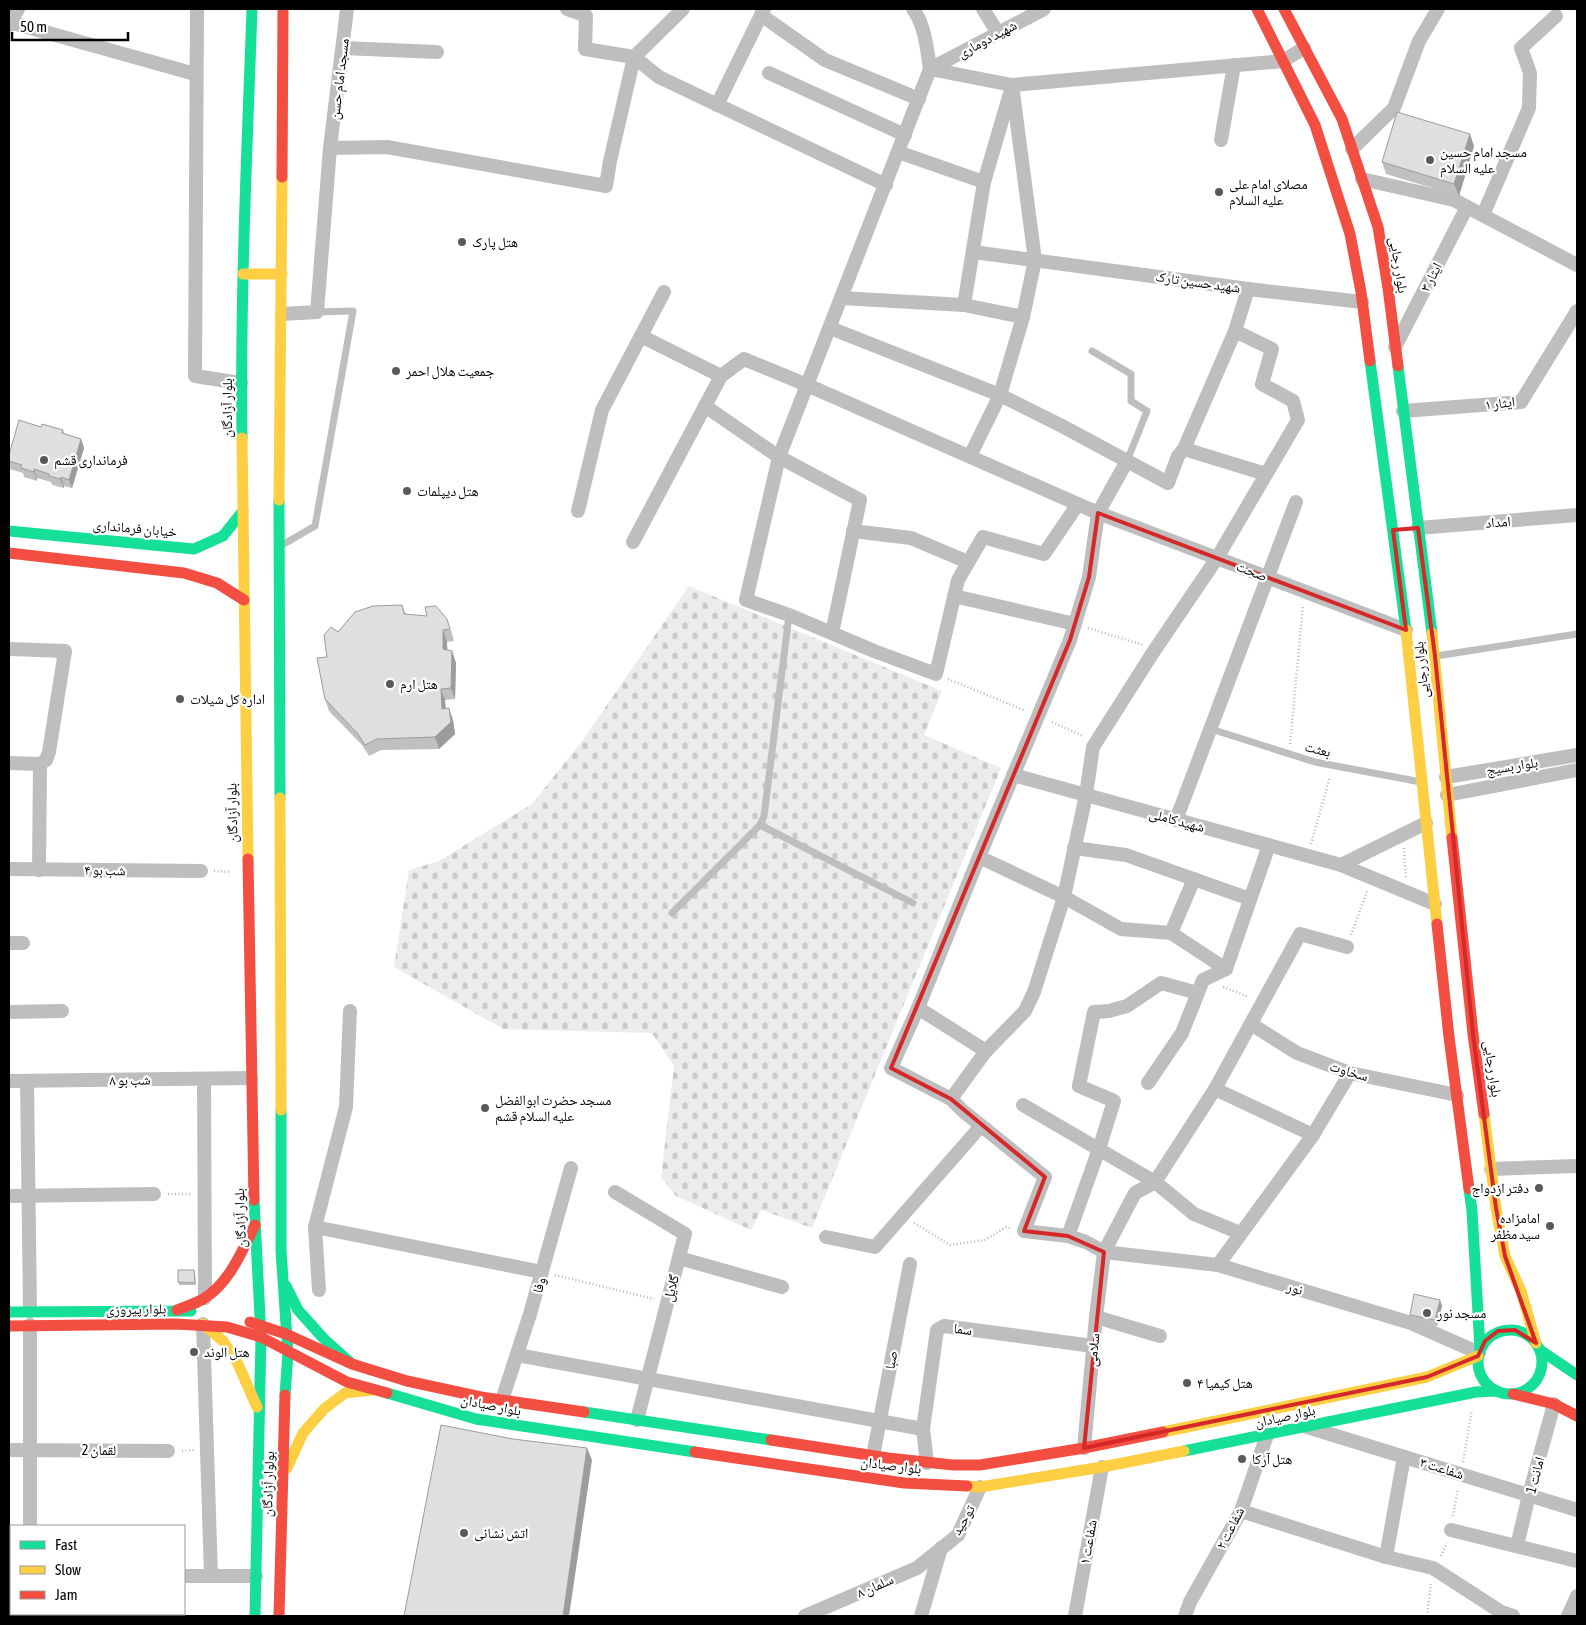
<svg xmlns="http://www.w3.org/2000/svg" width="1586" height="1625" font-family="'Asap Condensed','Noto Naskh Arabic',sans-serif">
  <style>
    .cemetery { fill: url(#cemetery-stones) }
    .lines { fill: none; stroke-linecap: round; stroke-linejoin: round }
    .path { stroke: #b9b9b9; stroke-width: 2.5; stroke-dasharray: 1 2.5; stroke-linecap: butt }
    .lane { stroke: #bebebe; stroke-width: 7 }
    .street { stroke: #bebebe; stroke-width: 14 }
    .fast { stroke: #16e098; stroke-width: 11 }
    .slow { stroke: #ffcf43; stroke-width: 11 }
    .jam { stroke: #f24e42; stroke-width: 11 }
    .wall { fill: #c0c0c0 }
    .shaded-wall { fill: #9c9c9c }
    .building { fill: #dfdfdf; stroke: #9c9c9c }
    .marked { fill: none; stroke: #d62828; stroke-width: 4; stroke-linejoin: round }
    .poi-dot { fill: #595959; stroke: #fff; stroke-width: 2 }
    .labels { text-anchor: middle; dominant-baseline: central; stroke-width: 4.5; stroke-linejoin: round; paint-order: stroke }
    .street-label { font-size: 14px; fill: #000; stroke: #fff }
    .poi-label { font-size: 14px; fill: #000; stroke: #fff; text-anchor: start }
  </style>
  <defs>
    <pattern id="cemetery-stones" width="16" height="16" patternUnits="userSpaceOnUse" patternTransform="scale(1.25)"><rect width="16" height="16" fill="#ececec"/><path d="M2 7V4a2 2 0 0 1 4 0v3zM10 15v-3a2 2 0 0 1 4 0v3z" fill="#c9c9c9"/></pattern>
  </defs>
  <rect width="100%" height="100%" fill="#fff"/>
  <polygon class="cemetery" points="689,586 942,691 924,735 1001,768 812,1228 761,1210 751,1230 676,1196 661,1177 674,1066 652,1033 503,1029 394,967 409,870 439,861 532,804 582,741"/>
  <g class="lines">
    <g class="path">
      <polyline points="1088,628 1143,645"/>
      <polyline points="948,679 1026,711"/>
      <polyline points="1052,722 1083,736"/>
      <polyline points="1290,744 1303,605"/>
      <polyline points="1311,844 1330,777"/>
      <polyline points="1404,848 1406,878"/>
      <polyline points="214,871 231,872"/>
      <polyline points="1351,935 1367,891"/>
      <polyline points="1223,987 1249,997"/>
      <polyline points="168,1194 190,1194"/>
      <polyline points="914,1223 950,1245 985,1240 1006,1227 1011,1228"/>
      <polyline points="555,1275 654,1299"/>
      <polyline points="182,1451 194,1450"/>
      <polyline points="1463,1462 1472,1410"/>
      <polyline points="1453,1516 1458,1489"/>
      <polyline points="1441,1556 1447,1543"/>
      <polyline points="1427,1616 1431,1584"/>
    </g>
    <g class="lane">
      <polyline points="1092,351 1131,374 1131,401 1147,411 1127,461"/>
      <polyline points="282,545 315,526 353,311 317,312"/>
      <polyline points="1436,656 1577,634"/>
      <polyline points="1211,729 1315,762 1421,782"/>
      <polyline points="760,825 913,903"/>
      <polyline points="672,913 760,825 764,816 789,615"/>
    </g>
    <g class="street">
      <polyline points="197,9 195,376 241,383"/>
      <polyline points="567,9 586,16 585,49 634,57 659,77 886,185"/>
      <path d="M913 9C925 25 927 49 930 69L779 457 746 600 789 615 874 651 936 674 958 580 983 537 1044 554 1078 504"/>
      <polyline points="983,9 998,33"/>
      <polyline points="761,15 825,60 919,99"/>
      <polyline points="9,22 195,74"/>
      <polyline points="9,25 18,9"/>
      <polyline points="343,48 437,52"/>
      <polyline points="930,69 1012,85 1283,61 1304,48"/>
      <polyline points="930,69 1044,9"/>
      <polyline points="769,73 905,135"/>
      <polyline points="717,105 764,9"/>
      <polyline points="1221,140 1234,65"/>
      <polyline points="330,148 347,9"/>
      <polyline points="1352,149 1394,108 1419,41 1438,9"/>
      <polyline points="1362,179 1454,200 1577,265"/>
      <polyline points="984,182 1011,90"/>
      <polyline points="1483,215 1529,108 1530,73 1521,48 1556,16"/>
      <polyline points="973,252 1248,289 1362,302"/>
      <polyline points="841,298 964,305 984,182 898,152"/>
      <polyline points="964,305 1023,317"/>
      <polyline points="282,314 317,312 330,148 387,147 606,186 610,161 634,57 683,9"/>
      <polyline points="830,328 1000,395 1062,426 1168,483 1178,456 1184,449 1235,331 1248,289"/>
      <polyline points="641,336 721,376 744,359 807,385 1098,513 1089,577 1070,640 979,857 918,1008 891,1068 951,1099 963,1111 1045,1177 1024,1231 1068,1236 1086,1242 1104,1252 1218,1265 1411,1323 1479,1353"/>
      <polyline points="1395,347 1467,207"/>
      <polyline points="705,406 779,457 860,500 832,633"/>
      <polyline points="1403,411 1521,402 1577,311"/>
      <polyline points="1184,449 1266,474"/>
      <polyline points="970,456 1000,395 1023,317 1035,260 1012,85"/>
      <polyline points="1127,461 1098,513 1406,630"/>
      <polyline points="578,511 602,410 664,292"/>
      <polyline points="1418,528 1577,515"/>
      <polyline points="853,531 911,538 968,562"/>
      <polyline points="633,542 721,376"/>
      <polyline points="954,596 1075,624"/>
      <polyline points="9,649 65,651 49,752 46,760 40,764 9,763"/>
      <polyline points="1013,775 1341,865 1435,904"/>
      <polyline points="1446,777 1577,755"/>
      <polyline points="1447,795 1577,770"/>
      <polyline points="1176,820 1296,502"/>
      <polyline points="1074,848 1126,855 1250,899"/>
      <polyline points="979,857 1064,897 1121,929 1171,933 1226,969"/>
      <polyline points="1341,865 1426,823"/>
      <polyline points="9,869 201,871"/>
      <polyline points="39,870 40,764"/>
      <polyline points="1171,933 1194,879"/>
      <polyline points="9,943 23,943"/>
      <polyline points="918,1008 986,1051"/>
      <polyline points="9,1012 62,1011"/>
      <polyline points="1251,1024 1297,1053 1350,1073 1457,1095"/>
      <polyline points="204,1079 205,1298"/>
      <polyline points="9,1081 251,1078"/>
      <polyline points="27,1081 30,1311"/>
      <polyline points="1148,1083 1182,1033 1203,980 1226,969 1269,845"/>
      <polyline points="1215,1089 1313,1135"/>
      <polyline points="951,1099 986,1051 1025,1011 1034,992 1064,897 1086,795 1093,747 1152,654 1217,558 1298,420 1293,401 1262,384 1272,349 1235,331"/>
      <polyline points="1023,1105 1155,1182 1194,1214 1240,1233"/>
      <polyline points="1491,1169 1577,1166"/>
      <polyline points="615,1192 685,1234 637,1420"/>
      <polyline points="9,1196 154,1194"/>
      <polyline points="315,1227 542,1272"/>
      <polyline points="1068,1236 1099,1149 1114,1101 1079,1086 1094,1012 1109,1011 1127,1006 1161,983 1198,993"/>
      <polyline points="826,1237 875,1247 981,1126"/>
      <polyline points="679,1258 782,1287"/>
      <polyline points="1218,1265 1313,1135 1350,1073"/>
      <polyline points="319,1290 315,1227 346,1107 350,1011"/>
      <polyline points="1096,1317 1160,1336"/>
      <polyline points="203,1324 211,1576"/>
      <polyline points="517,1355 923,1429"/>
      <polyline points="502,1400 530,1314 571,1168"/>
      <polyline points="1307,1427 1577,1510"/>
      <polyline points="1084,1448 1096,1317 1104,1252 1135,1193 1155,1182 1215,1089 1300,934 1347,947"/>
      <polyline points="9,1450 168,1451"/>
      <polyline points="873,1456 910,1264"/>
      <polyline points="927,1463 923,1429 937,1330 944,1326 1093,1346"/>
      <polyline points="1241,1511 1386,1557 1433,1568 1501,1612 1513,1616"/>
      <polyline points="30,1526 30,1325"/>
      <polyline points="1451,1530 1577,1561"/>
      <polyline points="1517,1546 1529,1495 1554,1404"/>
      <polyline points="1386,1557 1404,1457"/>
      <polyline points="9,1574 11,1574"/>
      <polyline points="184,1576 256,1576"/>
      <polyline points="29,1616 29,1614"/>
      <polyline points="805,1616 917,1568 958,1535 980,1487"/>
      <polyline points="921,1616 941,1548"/>
      <polyline points="1075,1616 1102,1467"/>
      <polyline points="1185,1616 1190,1602 1241,1511 1267,1435"/>
      <polyline points="1568,1616 1577,1596"/>
    </g>
    <g class="fast">
      <polyline points="1370,361 1406,630"/>
      <polyline points="1398,366 1432,633"/>
      <path d="M242 438C240 295 247 152 252 9"/>
      <polyline points="279,500 280,798"/>
      <polyline points="9,531 194,549 223,536 243,511"/>
      <polyline points="281,1110 281,1251 288,1353 285,1395"/>
      <polyline points="1469,1189 1472,1211 1480,1348"/>
      <polyline points="254,1200 261,1337 255,1616"/>
      <polyline points="286,1286 298,1310 324,1339 352,1364"/>
      <polyline points="9,1312 191,1311"/>
      <circle cx="1510" cy="1362" r="32"/>
      <polyline points="1540,1350 1577,1375"/>
      <polyline points="387,1393 476,1419 695,1452"/>
      <polyline points="584,1412 771,1440"/>
      <polyline points="1184,1451 1476,1392 1497,1391"/>
    </g>
    <g class="slow">
      <polyline points="243,274 282,274"/>
      <polyline points="242,438 248,859"/>
      <polyline points="279,500 282,177"/>
      <polyline points="1406,630 1437,924"/>
      <polyline points="1432,633 1452,838"/>
      <polyline points="280,798 281,1110"/>
      <polyline points="1484,1114 1496,1208 1505,1256 1521,1291 1536,1343"/>
      <polyline points="203,1324 223,1341 237,1362 257,1407"/>
      <polyline points="1163,1432 1427,1377 1478,1356"/>
      <polyline points="287,1468 303,1433 324,1409 345,1393 372,1390"/>
      <polyline points="967,1486 980,1487 1102,1467 1184,1451"/>
    </g>
    <g class="jam">
      <polyline points="1257,9 1315,125 1350,234 1361,292 1370,361"/>
      <polyline points="1284,9 1342,119 1378,227 1388,288 1398,366"/>
      <polyline points="282,177 283,9"/>
      <polyline points="9,553 184,573 217,583 244,600"/>
      <polyline points="1452,838 1473,1034 1484,1114"/>
      <polyline points="248,859 254,1200"/>
      <polyline points="1437,924 1449,1037 1469,1189"/>
      <path d="M177 1310C186 1306 195 1304 203 1299 229 1284 242 1251 255 1225"/>
      <polyline points="250,1322 286,1334 352,1364 407,1381 481,1397 584,1412"/>
      <polyline points="9,1326 176,1324 227,1327 261,1337 347,1382 387,1393"/>
      <polyline points="1513,1394 1554,1404 1577,1416"/>
      <polyline points="771,1440 888,1458 953,1465 980,1465 1084,1448 1163,1432"/>
      <polyline points="695,1452 904,1483 967,1486"/>
      <polyline points="279,1616 285,1395"/>
    </g>
  </g>
  <g class="wall">
    <polygon points="1474,146 1459,196 1386,174 1382,162"/>
    <polygon points="41,427 63,430 64,433 81,439 84,448 72,488 64,486 64,488 52,485 51,482 37,478 37,481 24,477 23,473 10,469 9,466 9,455"/>
    <polygon points="402,605 406,614 451,630 454,641 447,642 447,650 452,651 456,663 455,699 445,700 446,709 453,720 455,734 439,749 381,750 369,756 362,745 329,711 325,699 327,657 338,632"/>
    <polygon points="194,1270 195,1273 196,1285 179,1285 178,1282"/>
    <polygon points="1440,1300 1442,1306 1437,1326 1412,1320 1410,1315"/>
  </g>
  <g class="shaded-wall">
    <polygon points="1470,134 1474,146 1459,196 1454,184"/>
    <polygon points="81,439 84,448 72,488 69,480"/>
    <polygon points="34,469 37,478 37,481 34,472"/>
    <polygon points="61,477 64,486 64,488 60,479"/>
    <polygon points="443,630 447,642 448,660 443,649"/>
    <polygon points="452,651 456,663 455,699 451,688"/>
    <polygon points="441,689 445,700 446,721 442,709"/>
    <polygon points="449,708 453,720 455,734 439,749 435,737"/>
    <polygon points="1440,1300 1442,1306 1437,1326 1435,1320"/>
    <polygon points="587,1448 592,1460 569,1616 563,1616"/>
  </g>
  <g class="building">
    <polygon points="1397,112 1470,134 1454,184 1382,162"/>
    <polygon points="19,420 41,427 42,424 63,430 62,433 81,439 69,480 61,477 60,479 49,476 49,474 34,469 34,472 21,468 22,465 9,461 9,455"/>
    <polygon points="402,605 404,614 427,616 425,607 436,606 447,619 450,629 443,630 443,649 452,651 451,688 441,689 442,709 449,708 451,722 435,737 377,739 365,745 358,734 325,699 317,658 327,657 324,635 331,627 338,632 355,612 373,606"/>
    <polygon points="178,1270 194,1270 195,1283 178,1282"/>
    <polygon points="1414,1294 1440,1300 1435,1320 1410,1315"/>
    <polygon points="441,1425 513,1439 587,1448 563,1616 404,1616"/>
  </g>
  <path class="marked" d="M1098 513 1406 630 1393 530 1418 528 1435 656 1473 1034 1496 1208 1505 1256 1536 1343 1515 1330 1498 1331 1485 1341 1478 1356 1427 1377 1084 1448 1104 1252 1068 1236 1024 1231 1045 1177 951 1099 891 1068 1070 640 1089 577Z"/>
  <g class="poi-dot">
    <circle cx="1430" cy="160" r="5"/>
    <circle cx="1219" cy="192" r="5"/>
    <circle cx="462" cy="242" r="5"/>
    <circle cx="396" cy="371" r="5"/>
    <circle cx="44" cy="460" r="5"/>
    <circle cx="407" cy="491" r="5"/>
    <circle cx="390" cy="684" r="5"/>
    <circle cx="180" cy="699" r="5"/>
    <circle cx="485" cy="1108" r="5"/>
    <circle cx="1539" cy="1188" r="5"/>
    <circle cx="1550" cy="1226" r="5"/>
    <circle cx="1427" cy="1313" r="5"/>
    <circle cx="194" cy="1352" r="5"/>
    <circle cx="1187" cy="1383" r="5"/>
    <circle cx="1242" cy="1459" r="5"/>
    <circle cx="464" cy="1533" r="5"/>
  </g>
  <g class="labels">
    <g class="street-label">
      <text transform="translate(987 39) rotate(-28)">شهید دوماری</text>
      <text transform="translate(339 79) rotate(-83)">مسجد امام حسن</text>
      <text transform="translate(1399 265) rotate(81)">بلوار رجایی</text>
      <text transform="translate(1431 277) rotate(-63)">ایثار ۳</text>
      <text transform="translate(1198 282) rotate(8)">شهید حسین تارک</text>
      <text transform="translate(1500 403) rotate(-7)">ایثار ۱</text>
      <text transform="translate(227 408) rotate(-90)">بلوار آزادگان</text>
      <text transform="translate(1498 522) rotate(-5)">امداد</text>
      <text transform="translate(135 528) rotate(5)">خیابان فرمانداری</text>
      <text transform="translate(1252 571) rotate(21)">صحت</text>
      <text transform="translate(1421 670) rotate(-96)">بلوار رجایی</text>
      <text transform="translate(1318 749) rotate(14)">بعثت</text>
      <text transform="translate(1512 766) rotate(-9)">بلوار بسیج</text>
      <text transform="translate(232 813) rotate(-91)">بلوار آزادگان</text>
      <text transform="translate(1177 820) rotate(15)">شهید کاملی</text>
      <text transform="translate(105 870) rotate(1)">شب بو ۴</text>
      <text transform="translate(1493 1069) rotate(82)">بلوار رجایی</text>
      <text transform="translate(1349 1071) rotate(16)">سخاوت</text>
      <text transform="translate(130 1080) rotate(-1)">شب بو ۸</text>
      <text transform="translate(240 1218) rotate(-92)">بلوار آزادگان</text>
      <text transform="translate(539 1285) rotate(-74)">وفا</text>
      <text transform="translate(671 1288) rotate(-75)">گلایل</text>
      <text transform="translate(1295 1288) rotate(17)">نور</text>
      <text transform="translate(136 1309) rotate(-1)">بلوار پیروزی</text>
      <text transform="translate(963 1329) rotate(7)">سما</text>
      <text transform="translate(1093 1350) rotate(-85)">سلامی</text>
      <text transform="translate(891 1360) rotate(-79)">صبا</text>
      <text transform="translate(491 1405) rotate(11)">بلوار صیادان</text>
      <text transform="translate(1285 1416) rotate(-12)">بلوار صیادان</text>
      <text x="99" y="1450">لقمان 2</text>
      <text transform="translate(891 1465) rotate(7)">بلوار صیادان</text>
      <text transform="translate(1442 1468) rotate(17)">شفاعت ۳</text>
      <text transform="translate(1535 1475) rotate(-75)">امانت 1</text>
      <text transform="translate(268 1484) rotate(-88)">بولوار آزادگان</text>
      <text transform="translate(963 1520) rotate(-60)">توحید</text>
      <text transform="translate(1230 1528) rotate(-63)">شفاعت ۲</text>
      <text transform="translate(1088 1542) rotate(-80)">شفاعت ۱</text>
      <text transform="translate(875 1586) rotate(-24)">سلمان ۸</text>
    </g>
    <g class="poi-label">
      <text x="1440" y="152">مسجد امام حسین<tspan x="1440" dy="16">علیه السلام</tspan></text>
      <text x="1229" y="184">مصلای امام علی<tspan x="1229" dy="16">علیه السلام</tspan></text>
      <text x="472" y="242">هتل پارک</text>
      <text x="406" y="371">جمعیت هلال احمر</text>
      <text x="54" y="460">فرمانداری قشم</text>
      <text x="417" y="491">هتل دیپلمات</text>
      <text x="400" y="684">هتل ارم</text>
      <text x="190" y="699">اداره کل شیلات</text>
      <text x="495" y="1100">مسجد حضرت ابوالفضل<tspan x="495" dy="16">علیه السلام قشم</tspan></text>
      <text x="1529" y="1188" text-anchor="end">دفتر ازدواج</text>
      <text x="1540" y="1218" text-anchor="end">امامزاده<tspan x="1540" dy="16">سید مظفر</tspan></text>
      <text x="1437" y="1313">مسجد نور</text>
      <text x="204" y="1352">هتل الوند</text>
      <text x="1197" y="1383">هتل کیمیا ۴</text>
      <text x="1252" y="1459">هتل آرکا</text>
      <text x="474" y="1533">اتش نشانى</text>
    </g>
  </g>
  <rect width="1586" height="1625" fill="none" stroke="#000000" stroke-width="20"/>
  <rect x="10" y="1525" width="175" height="90" fill="#ffffff" stroke="#999999"/>
  <rect x="20" y="1541" width="25" height="8" fill="#16e098" stroke="#999999"/>
  <text x="55" y="1550" font-size="15" fill="#000000">Fast</text>
  <rect x="20" y="1566" width="25" height="8" fill="#ffcf43" stroke="#999999"/>
  <text x="55" y="1575" font-size="15" fill="#000000">Slow</text>
  <rect x="20" y="1591" width="25" height="8" fill="#f24e42" stroke="#999999"/>
  <text x="55" y="1600" font-size="15" fill="#000000">Jam</text>
  <path d="M12 32v8h116v-8" fill="none" stroke="#000000" stroke-width="2.5"/>
  <text x="20" y="32" font-size="15" fill="#000000" stroke="#ffffff" stroke-width="4" paint-order="stroke">50 m</text>
</svg>
